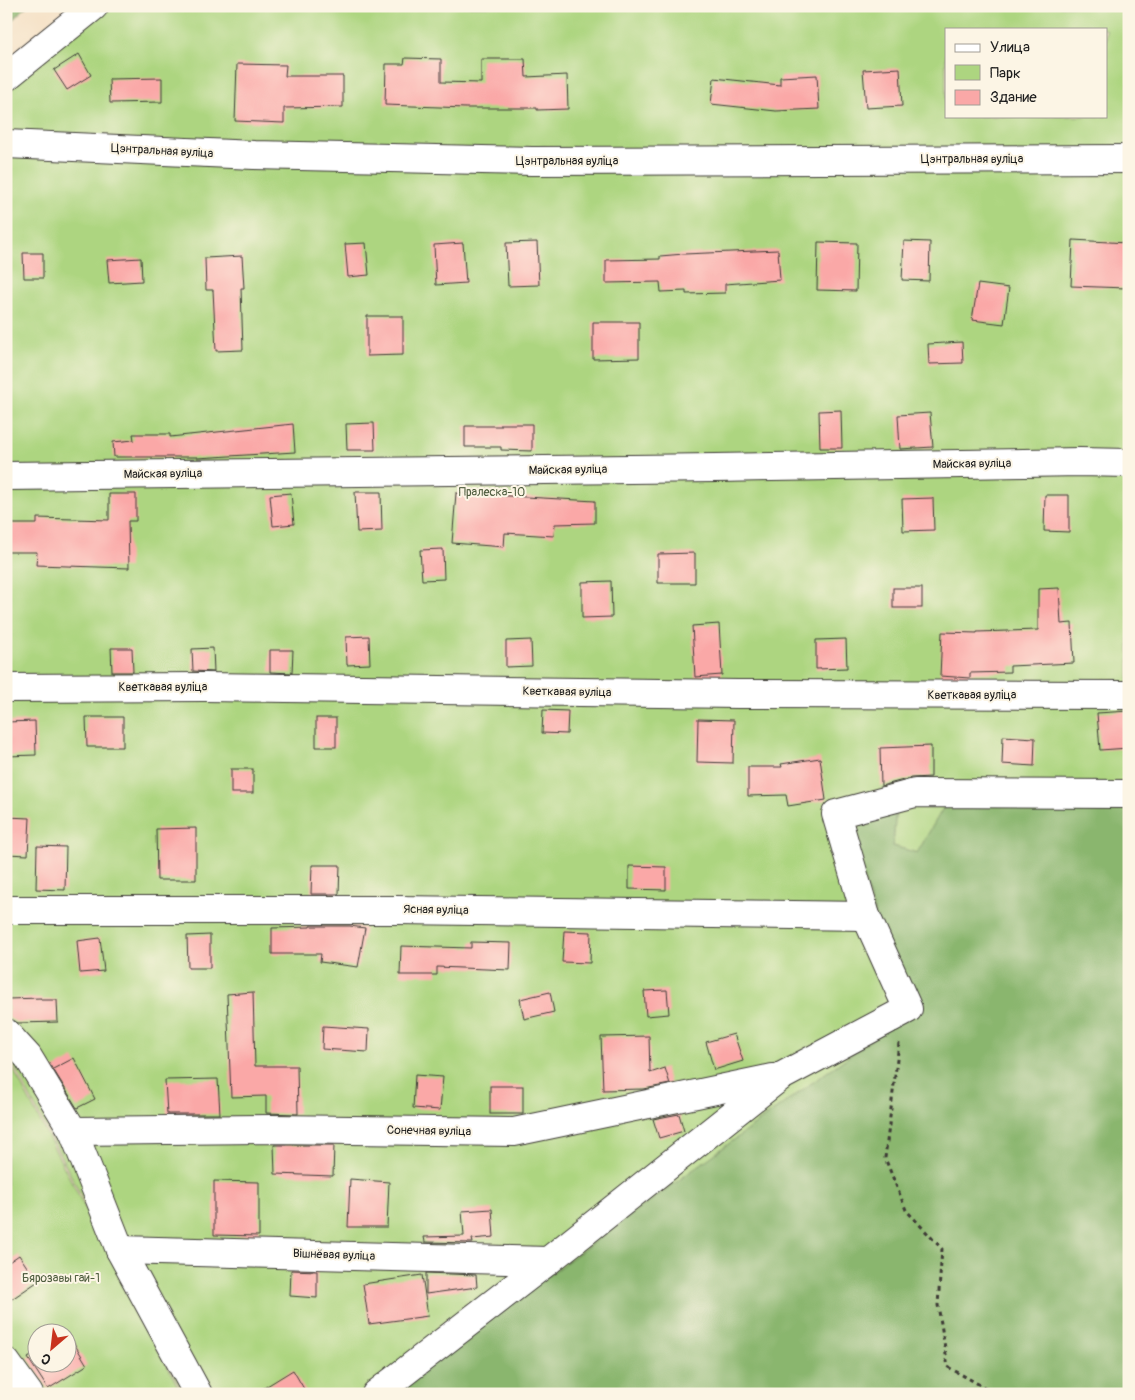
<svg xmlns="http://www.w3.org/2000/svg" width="1135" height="1400" font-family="Pangolin,sans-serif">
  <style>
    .green { fill: #add580; stroke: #64784e; fill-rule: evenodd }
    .forest { fill: #8ab66e; stroke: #536945 }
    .building { fill: #faa8a7 }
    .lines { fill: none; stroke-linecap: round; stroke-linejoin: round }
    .minor-casing { stroke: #3d3a36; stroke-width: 30 }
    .path { stroke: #3d3a36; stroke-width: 3; stroke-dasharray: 4 4; stroke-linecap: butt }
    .minor { stroke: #fff; stroke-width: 28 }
    .labels { text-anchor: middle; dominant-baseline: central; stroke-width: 4; stroke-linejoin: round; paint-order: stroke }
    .street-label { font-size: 12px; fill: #1c1c1c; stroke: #fcf5e5 }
    .park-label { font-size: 12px; fill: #4f5d3f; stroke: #fcf5e5 }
  </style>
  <rect width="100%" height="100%" fill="#fcf5e5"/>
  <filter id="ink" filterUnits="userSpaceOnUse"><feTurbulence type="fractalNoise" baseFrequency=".02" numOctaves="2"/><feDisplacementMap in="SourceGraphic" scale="10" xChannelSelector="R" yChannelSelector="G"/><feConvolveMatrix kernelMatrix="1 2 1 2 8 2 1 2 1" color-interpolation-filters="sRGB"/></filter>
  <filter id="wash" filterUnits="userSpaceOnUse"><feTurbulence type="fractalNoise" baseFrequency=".0096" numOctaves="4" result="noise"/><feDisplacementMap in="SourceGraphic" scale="20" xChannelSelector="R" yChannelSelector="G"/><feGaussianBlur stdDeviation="1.12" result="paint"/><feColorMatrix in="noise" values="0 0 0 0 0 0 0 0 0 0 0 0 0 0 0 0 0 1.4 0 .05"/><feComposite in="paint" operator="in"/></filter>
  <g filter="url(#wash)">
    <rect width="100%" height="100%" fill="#f5e1c6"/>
    <g class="green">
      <path d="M81 6H1129V785L917 853 893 846 896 807 846 826 908 1013 386 1394H184L14 1066 6 1058V68ZM946 29H1106V116H946Z"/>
      <path d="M6 1060 12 1067 182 1394H6ZM38 1332H68V1362H38Z"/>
    </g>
    <g class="forest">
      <polygon points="6,6 27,6 6,26"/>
      <polygon points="1129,785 1129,1394 392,1394 520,1296 908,1013 846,826 896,806 893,846 917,853 946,803"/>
    </g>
    <g id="blocks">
      <g class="building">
        <polygon points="79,54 91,75 67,90 54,70"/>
        <polygon points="405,58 441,59 441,82 481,83 481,59 525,59 526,77 567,75 568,109 537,110 537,108 466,108 385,105 386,64 404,64"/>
        <polygon points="237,64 286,65 285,76 343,76 343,107 284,108 284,123 235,121"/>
        <polygon points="900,68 902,106 866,108 863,70"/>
        <polygon points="817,75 819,109 776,111 711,104 714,78 780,85 780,77"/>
        <polygon points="162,78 162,102 110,103 109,79"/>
        <polygon points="1073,240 1127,243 1126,288 1071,286"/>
        <polygon points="904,241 930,242 929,281 902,280"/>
        <polygon points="537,242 539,285 508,286 506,243"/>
        <polygon points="818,242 857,243 856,291 817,290"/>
        <polygon points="366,243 369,275 348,277 345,244"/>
        <polygon points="463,243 466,283 436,285 434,245"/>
        <polygon points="778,250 780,280 725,284 725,293 686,294 686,291 661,292 660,282 606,283 606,260 660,259 660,256 684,254"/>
        <polygon points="23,253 43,253 43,278 24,278"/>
        <polygon points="242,256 244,288 241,288 243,350 216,351 213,290 206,290 205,258"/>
        <polygon points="141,258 142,281 109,283 107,260"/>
        <polygon points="978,284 1009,288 1004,324 972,320"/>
        <polygon points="367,316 403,316 403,355 367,356"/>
        <polygon points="593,322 639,322 639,358 593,359"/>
        <polygon points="962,342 963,363 929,364 928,344"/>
        <polygon points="841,410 842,448 820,448 819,411"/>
        <polygon points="930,413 933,447 900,449 898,415"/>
        <polygon points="374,423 375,450 347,450 346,424"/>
        <polygon points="293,424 295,452 197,458 197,457 114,457 113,442 134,440 133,434 170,434 170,437"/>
        <polygon points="501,424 532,424 532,451 501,450 501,447 465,447 465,426 501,426"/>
        <polygon points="355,492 381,492 382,531 357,532"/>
        <polygon points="291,493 294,524 273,526 270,495"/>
        <polygon points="456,493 595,501 595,523 555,524 554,536 505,533 504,547 452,543"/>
        <polygon points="109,494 136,494 136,521 128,521 129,568 36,565 37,552 6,552 6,524 37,524 37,518 109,520"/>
        <polygon points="1045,495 1069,495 1069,532 1044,531"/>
        <polygon points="933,498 934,530 903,531 902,499"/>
        <polygon points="443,549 444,579 422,580 420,550"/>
        <polygon points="695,553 695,583 658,583 658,554"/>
        <polygon points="611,581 612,617 582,618 582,582"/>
        <rect x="893" y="588" width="29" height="20"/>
        <polygon points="1059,588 1061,624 1072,623 1074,663 1010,666 1010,672 970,673 970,678 940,676 942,632 977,633 977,632 1038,630 1038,589"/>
        <polygon points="719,624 722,675 695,677 692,626"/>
        <polygon points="369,636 370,664 347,665 346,637"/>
        <polygon points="846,639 847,668 816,669 816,640"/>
        <polygon points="531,640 532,666 506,667 506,641"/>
        <polygon points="111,648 132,648 133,672 112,672"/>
        <polygon points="213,648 214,672 193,671 192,649"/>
        <polygon points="270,650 293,650 292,673 270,672"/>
        <polygon points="543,710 568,711 567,734 542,733"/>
        <polygon points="1129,711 1129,748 1100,750 1097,713"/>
        <polygon points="86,717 123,717 123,747 87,747"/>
        <rect x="316" y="718" width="20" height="29"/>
        <polygon points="698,719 734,720 733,763 697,762"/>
        <polygon points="35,721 36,755 7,756 6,722"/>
        <polygon points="1003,736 1035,738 1034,766 1002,764"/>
        <polygon points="931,746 931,777 911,778 881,786 880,748"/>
        <polygon points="820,758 826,800 788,806 786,795 748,796 748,767 782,767 781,764"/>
        <rect x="231" y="769" width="22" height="24"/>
        <polygon points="6,817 30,818 28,855 6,854"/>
        <polygon points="196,828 196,880 157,880 156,829"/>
        <polygon points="37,846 66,847 65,890 36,889"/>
        <polygon points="312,865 340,865 339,894 311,894"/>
        <polygon points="629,866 666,867 666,890 629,889"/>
        <polygon points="310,926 350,926 365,928 358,967 320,962 321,954 272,954 272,928 310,927"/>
        <polygon points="564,931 591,932 590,963 562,962"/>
        <polygon points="210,935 210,968 188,968 187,936"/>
        <polygon points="100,938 104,971 80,973 77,941"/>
        <polygon points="471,942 511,943 510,970 437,967 437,975 400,975 401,946 471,948"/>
        <polygon points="667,990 669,1014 646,1016 644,991"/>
        <polygon points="253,992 255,1066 297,1066 298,1114 266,1113 266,1096 231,1097 227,994"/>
        <polygon points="550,992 554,1012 524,1019 520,999"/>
        <polygon points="41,998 41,1000 57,1000 58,1022 18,1023 9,1018 8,999"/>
        <polygon points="323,1026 369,1029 368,1052 322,1049"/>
        <polygon points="734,1034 743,1061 714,1070 706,1042"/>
        <polygon points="649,1036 650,1073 665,1068 670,1084 644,1089 603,1090 601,1037"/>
        <polygon points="74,1058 95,1099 77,1108 53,1069"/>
        <polygon points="415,1075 443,1077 440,1110 413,1108"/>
        <polygon points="218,1079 220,1114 167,1114 165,1080"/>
        <rect x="490" y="1086" width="33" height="28"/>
        <polygon points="679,1114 684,1131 659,1138 653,1119"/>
        <polygon points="274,1145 334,1145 333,1176 275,1174"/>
        <polygon points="350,1179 389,1182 387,1227 348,1227"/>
        <polygon points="214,1181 259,1182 259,1236 214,1235"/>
        <polygon points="492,1209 494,1237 472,1239 473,1243 425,1242 424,1237 464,1236 462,1211"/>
        <polygon points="19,1255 37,1282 6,1303 6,1264"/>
        <polygon points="291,1270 317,1271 317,1298 290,1296"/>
        <polygon points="426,1273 476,1275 477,1287 426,1294"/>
        <polygon points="422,1275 428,1316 369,1324 363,1284"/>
        <polygon points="68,1333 87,1365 48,1389 28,1358 38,1352 38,1362 68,1362"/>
        <polygon points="293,1370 307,1394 254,1394"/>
      </g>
    </g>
  </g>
  <g filter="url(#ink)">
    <use href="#blocks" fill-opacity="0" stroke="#3d3a36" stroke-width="1"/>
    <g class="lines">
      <defs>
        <g id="minor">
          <polyline points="6,77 94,6"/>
          <polyline points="6,144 254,155 532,161 1129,159"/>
          <polyline points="6,476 716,468 1080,462 1129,463"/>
          <polyline points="6,688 204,687 738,694 1129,695"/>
          <polyline points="6,910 397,910 866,916"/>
          <polyline points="6,1033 28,1057 73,1131 120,1250 198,1394"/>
          <polyline points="73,1131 271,1129 514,1132 773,1078"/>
          <polyline points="120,1250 548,1261"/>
          <polyline points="6,1362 29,1394"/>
          <polyline points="376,1394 548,1261 780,1077 908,1009 866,916 836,814 915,793 1129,794"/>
        </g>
      </defs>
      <use href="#minor" class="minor-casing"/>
      <polyline class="path" points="899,1043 885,1158 906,1210 942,1249 938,1305 948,1367 996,1394"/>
      <use href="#minor" class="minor"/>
    </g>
  </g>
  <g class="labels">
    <g class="street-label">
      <text transform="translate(162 151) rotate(3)">Цэнтральная вуліца</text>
      <text x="972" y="159">Цэнтральная вуліца</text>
      <text x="567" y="161">Цэнтральная вуліца</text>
      <text transform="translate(972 464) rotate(-1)">Майская вуліца</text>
      <text transform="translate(568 470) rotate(-1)">Майская вуліца</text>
      <text transform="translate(163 474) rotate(-1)">Майская вуліца</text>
      <text x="163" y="687">Кветкавая вуліца</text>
      <text transform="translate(567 692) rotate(1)">Кветкавая вуліца</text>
      <text x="972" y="695">Кветкавая вуліца</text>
      <text transform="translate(436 910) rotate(1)">Ясная вуліца</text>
      <text transform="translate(429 1131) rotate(1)">Сонечная вуліца</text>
      <text transform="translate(334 1255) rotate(2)">Вішнёвая вуліца</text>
    </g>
    <g class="park-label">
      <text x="492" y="492">Пралеска-10</text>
      <text x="61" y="1278">Бярозавы гай-1</text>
    </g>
  </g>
  <rect width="1135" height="1400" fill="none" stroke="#fcf5e5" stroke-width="25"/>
  <rect x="945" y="28" width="162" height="90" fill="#fcf5e5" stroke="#a29e95"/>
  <rect x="955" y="44" width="25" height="8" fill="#ffffff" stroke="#a29e95"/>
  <text x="990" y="52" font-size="15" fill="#1c1c1c">Улица</text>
  <rect x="955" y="65" width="25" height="15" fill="#add580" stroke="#a29e95"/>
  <text x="990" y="78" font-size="15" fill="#1c1c1c">Парк</text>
  <rect x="955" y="90" width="25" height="15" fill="#faa8a7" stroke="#a29e95"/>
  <text x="990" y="102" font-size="15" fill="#1c1c1c">Здание</text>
  <g transform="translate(52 1348) rotate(208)"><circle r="24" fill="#fcf5e5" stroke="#a29e95"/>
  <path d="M0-4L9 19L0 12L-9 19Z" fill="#c8321e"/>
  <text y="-8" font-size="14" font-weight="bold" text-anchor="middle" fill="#1c1c1c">С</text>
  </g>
</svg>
